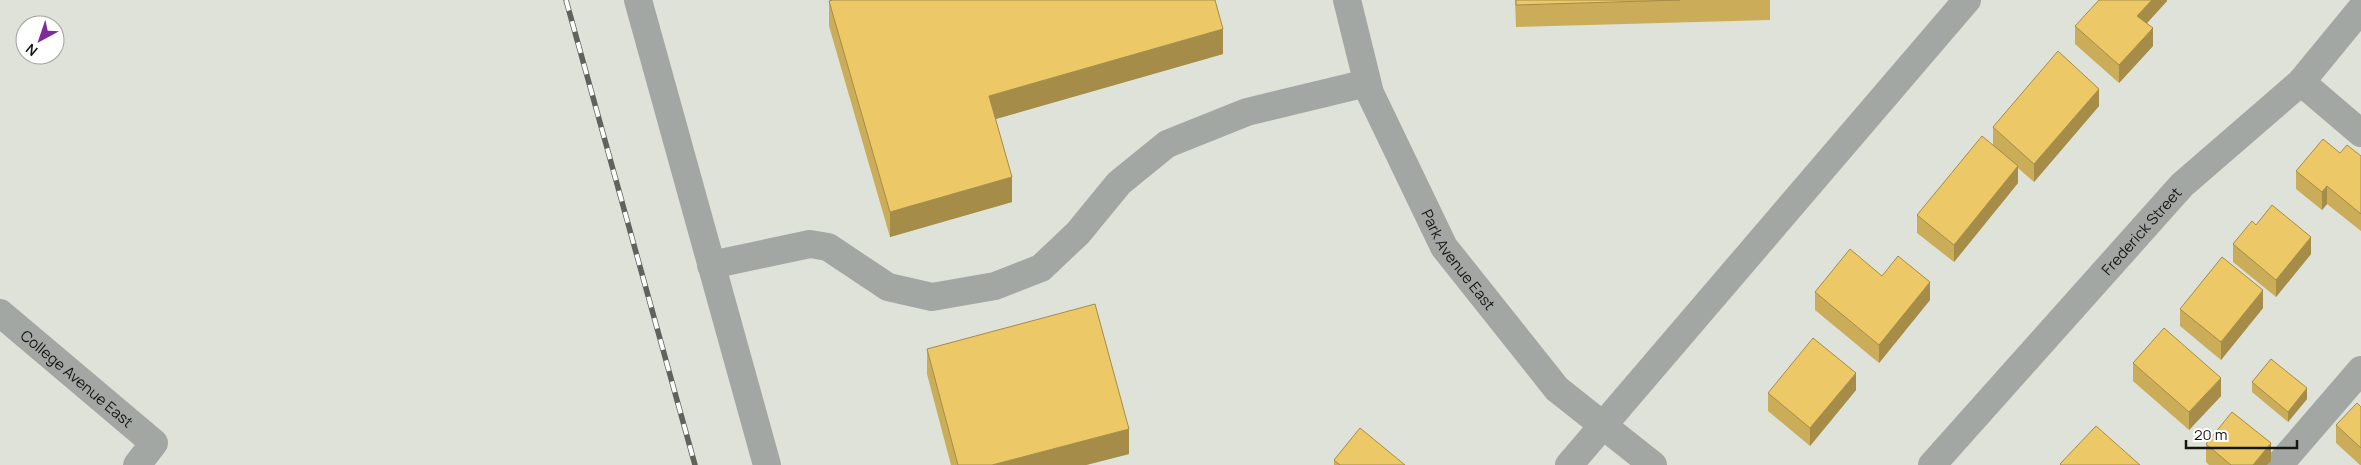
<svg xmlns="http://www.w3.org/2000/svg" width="2361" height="465" font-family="Manrope,sans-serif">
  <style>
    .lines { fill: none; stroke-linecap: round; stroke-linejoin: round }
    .minor { stroke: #a3a7a4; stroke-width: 28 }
    .rail-casing { stroke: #60625c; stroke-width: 5.5 }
    .rail { stroke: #fff; stroke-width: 4; stroke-dasharray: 11; stroke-linecap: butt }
    .wall { fill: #cbac59 }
    .shaded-wall { fill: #a58c48 }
    .building { fill: #ecc867; stroke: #a58c48 }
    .labels { text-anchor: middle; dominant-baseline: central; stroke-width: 4; stroke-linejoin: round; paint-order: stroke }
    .street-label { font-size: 15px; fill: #151613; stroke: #fff }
  </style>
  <rect width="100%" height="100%" fill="#dfe2d8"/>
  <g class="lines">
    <g class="minor">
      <polyline points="638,0 767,465"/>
      <path id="s1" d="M1347 0 1370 93 1444 247 1557 389 1653 465"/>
      <polyline points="2301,82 2361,133"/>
      <polyline points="711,265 810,244 828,247 888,287 932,297 995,286 1041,268 1078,233 1119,183 1167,144 1247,112 1367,83"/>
      <path id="s2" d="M0 313 154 443 137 465"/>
      <polyline points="1569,465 1967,0"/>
      <path id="s3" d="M1932 465 2182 185 2301 82 2361 9"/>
      <polyline points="2279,465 2361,370"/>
    </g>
    <defs>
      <polyline id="rail" points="566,0 695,465"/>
    </defs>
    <use href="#rail" class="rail-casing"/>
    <use href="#rail" class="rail"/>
  </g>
  <g class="wall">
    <polygon points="1515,0 1770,0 1770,20 1516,27"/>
    <polygon points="2167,0 2167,1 2147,23 2153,46 2119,83 2075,44 2075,26"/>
    <polygon points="829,1 1223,54 995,119 1012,202 890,237 829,26"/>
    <polygon points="2099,106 2034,182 2018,168 2018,183 1954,262 1917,233 1917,215 1993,144 1993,127"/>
    <polygon points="2340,153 2361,156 2361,231 2327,204 2322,210 2296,189 2296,171"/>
    <polygon points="2256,225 2311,254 2276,297 2233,262 2233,244"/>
    <polygon points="1882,276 1930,300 1879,363 1815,310 1815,292"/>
    <polygon points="2263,308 2221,360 2180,326 2180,309"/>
    <polygon points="927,349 1129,454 1086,465 951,465 927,374"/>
    <polygon points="2133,363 2221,396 2189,430 2133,381"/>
    <polygon points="2252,382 2307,399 2288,422 2252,392"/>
    <polygon points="1856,390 1810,446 1768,411 1768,393"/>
    <polygon points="2361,407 2361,465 2360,465 2336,443 2336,425"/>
    <polygon points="2206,444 2271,461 2267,465 2209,465 2206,462"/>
    <polygon points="1334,460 1405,465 1334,465"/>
  </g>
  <g class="shaded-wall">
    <polygon points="2152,0 2167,0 2167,1 2137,34 2137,16"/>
    <polygon points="2153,28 2153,46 2119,83 2119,65"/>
    <polygon points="1223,29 1223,54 989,121 989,96"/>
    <polygon points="2099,89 2099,106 2034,182 2034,164"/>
    <polygon points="2018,166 2018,183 1954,262 1954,245"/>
    <polygon points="1012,177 1012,202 890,237 890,212"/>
    <polygon points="2327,186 2327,204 2322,210 2322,192"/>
    <polygon points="2311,237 2311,254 2276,297 2276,280"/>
    <polygon points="1930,282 1930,300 1879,363 1879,345"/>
    <polygon points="2263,290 2263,308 2221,360 2221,342"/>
    <polygon points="1856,373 1856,390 1810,446 1810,428"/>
    <polygon points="2221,378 2221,396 2189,430 2189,412"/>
    <polygon points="2307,388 2307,399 2288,422 2288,412"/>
    <polygon points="1129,429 1129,454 1086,465 992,465"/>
    <polygon points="2271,443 2271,461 2267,465 2253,465"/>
  </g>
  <g class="building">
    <polygon points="833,0 1215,0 1223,29 989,96 1012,177 890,212 829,1"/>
    <polygon points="1516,0 1680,0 1516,5"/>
    <polygon points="2099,0 2152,0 2137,16 2153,28 2119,65 2075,26"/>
    <polygon points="2058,51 2099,89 2034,164 1993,127"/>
    <polygon points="1982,136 2018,166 1954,245 1917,215"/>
    <polygon points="2323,139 2340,153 2347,145 2361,156 2361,214 2327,186 2322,192 2296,171"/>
    <polygon points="2272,205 2311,237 2276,280 2233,244 2252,221 2256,225"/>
    <polygon points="1850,249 1882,276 1898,256 1930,282 1879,345 1815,292"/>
    <polygon points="2222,257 2263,290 2221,342 2180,309"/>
    <polygon points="1095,304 1129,429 992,465 958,465 927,349"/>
    <polygon points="2164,328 2221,378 2189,412 2133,363"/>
    <polygon points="1813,338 1856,373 1810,428 1768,393"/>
    <polygon points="2271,359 2307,388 2288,412 2252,382"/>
    <polygon points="2357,403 2361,407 2361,448 2336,425"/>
    <polygon points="2232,412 2271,443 2253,465 2231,465 2206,444"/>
    <polygon points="2096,426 2140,465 2061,465 2060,464"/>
    <polygon points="1360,428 1405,465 1340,465 1334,460"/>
  </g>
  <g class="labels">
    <g class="street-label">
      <text stroke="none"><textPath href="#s3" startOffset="314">Frederick Street</textPath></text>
      <text stroke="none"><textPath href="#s1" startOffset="285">Park Avenue East</textPath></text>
      <text stroke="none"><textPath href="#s2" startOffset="101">College Avenue East</textPath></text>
    </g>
  </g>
  <g transform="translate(40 40) rotate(220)"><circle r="24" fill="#ffffff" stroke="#a1a2a1"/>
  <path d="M0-4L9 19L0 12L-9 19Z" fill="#7e2c9b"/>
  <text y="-8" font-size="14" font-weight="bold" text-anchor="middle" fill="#151613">N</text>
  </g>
  <path d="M2186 440v8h111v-8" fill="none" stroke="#151613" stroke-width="2.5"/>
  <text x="2194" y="440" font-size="15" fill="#151613" stroke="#ffffff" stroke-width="4" paint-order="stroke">20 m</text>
</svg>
